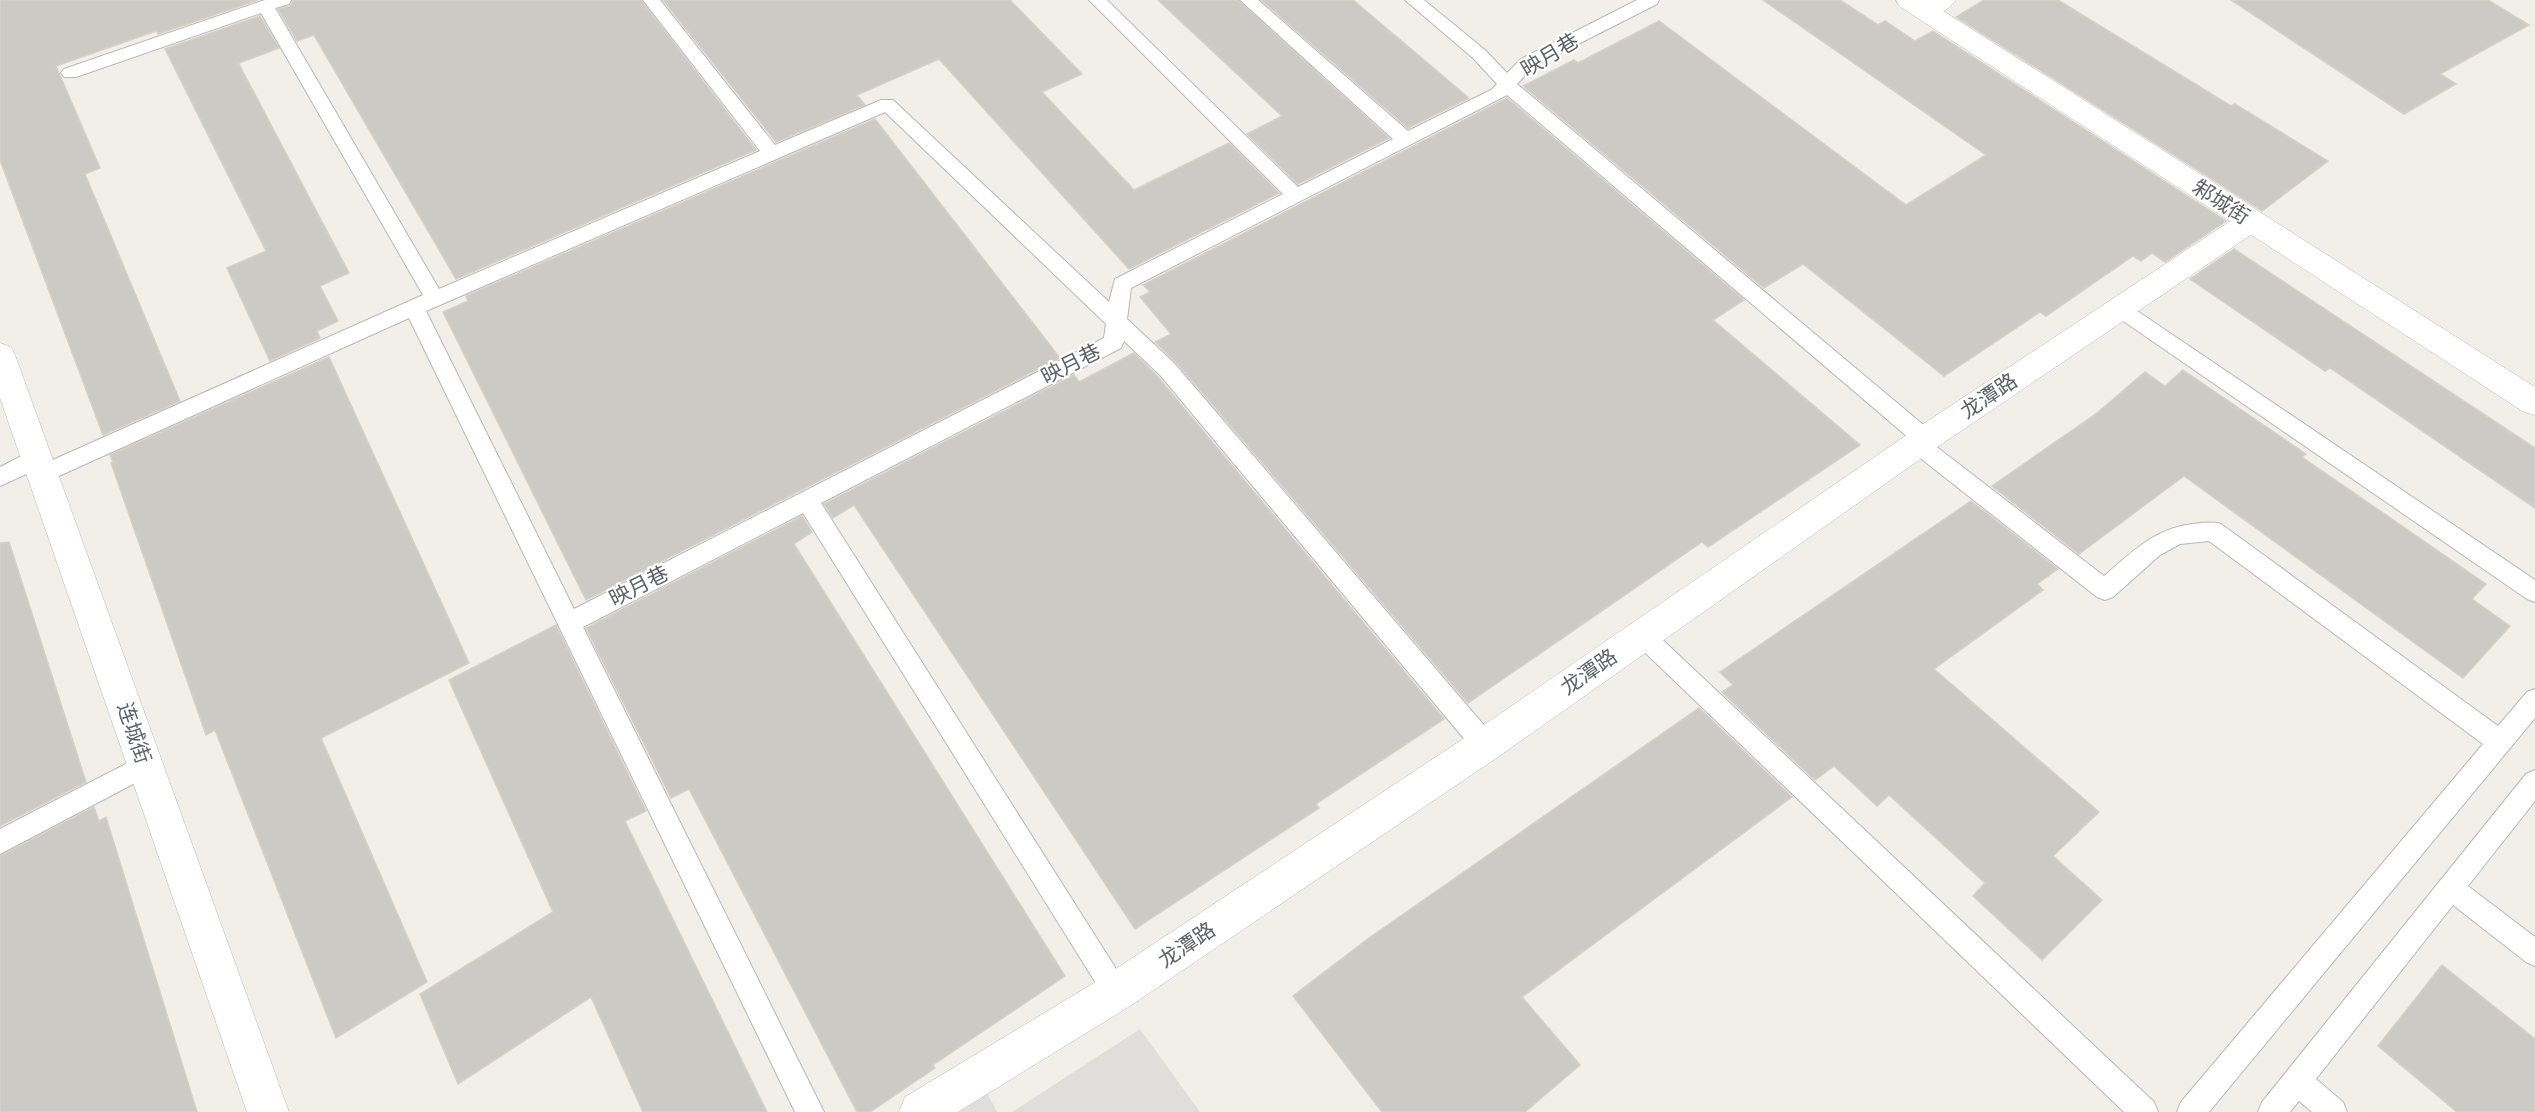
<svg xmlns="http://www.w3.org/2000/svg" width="2535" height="1112" font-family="Signika,'Noto Sans SC',sans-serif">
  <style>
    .industrial { fill: #e0deda }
    .building { fill: #cccac5; stroke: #d6d1c6; stroke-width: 1.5 }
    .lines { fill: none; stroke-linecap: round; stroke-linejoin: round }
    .lane-casing { stroke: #b5b8bc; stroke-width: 2 }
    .street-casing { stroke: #b5b8bc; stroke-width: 1 }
    .secondary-casing { stroke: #b6babf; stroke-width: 1 }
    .lane { fill: #fff; fill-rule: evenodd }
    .street { fill: #fff; fill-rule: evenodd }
    .secondary { fill: #fff; fill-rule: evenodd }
    .labels { text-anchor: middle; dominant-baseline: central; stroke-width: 4.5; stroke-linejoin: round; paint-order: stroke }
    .street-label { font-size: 21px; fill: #5f6368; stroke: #fff }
  </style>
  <rect width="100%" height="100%" fill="#f1efe8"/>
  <g class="industrial">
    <polygon points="1140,1029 1200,1112 1012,1112"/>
    <polygon points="982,1083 997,1112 942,1112"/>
  </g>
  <g class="building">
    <polygon points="0,0 258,0 158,34 156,31 56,66 100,168 85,174 180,401 103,435 0,160"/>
    <polygon points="293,0 641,0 756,150 456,279 314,35 297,41 278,9 290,6"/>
    <polygon points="663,0 1010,0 1082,74 1042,92 1134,190 1229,143 1279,193 1129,269 939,59 857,95 865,105 776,142"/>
    <polygon points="1158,0 1238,0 1389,138 1298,184 1247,134 1282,116"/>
    <polygon points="1261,0 1353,0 1469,98 1408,128"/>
    <polygon points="1763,0 1840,0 1878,25 1885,21 1915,41 1933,31 2226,221 2165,262 2152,253 2141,261 2133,256 2046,316 2040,312 1944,376 1803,264 1764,288 1523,86 1574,60 1578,63 1659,21 1906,205 1986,155"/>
    <polygon points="1984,0 2058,0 2231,106 2235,104 2328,161 2262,211 1956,17"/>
    <polygon points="2231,0 2488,0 2529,25 2440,74 2456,84 2404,114"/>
    <polygon points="260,16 279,48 239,63 240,66 349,273 320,286 338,321 317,331 320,338 270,361 227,268 266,251 165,49"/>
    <polygon points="1507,98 1744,300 1713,320 1860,445 1708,547 1702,542 1468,703 1176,362 1155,342 1171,334 1140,297 1150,292 1143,285"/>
    <polygon points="875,119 1060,358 586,600 443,312 468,301 466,296"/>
    <polygon points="2234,249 2535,448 2535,508 2330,368 2325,371 2190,279"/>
    <polygon points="1134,353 1158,377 1444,719 1316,804 1319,808 1135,929 854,505 833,518 824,504 1074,375 1079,382"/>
    <polygon points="329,357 469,663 321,738 427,982 336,1038 215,730 206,735 111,463 113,462 110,455"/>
    <polygon points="2183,370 2306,454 2302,457 2486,584 2472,599 2510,626 2463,678 2184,476 2079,554 1992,486 2097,413 2145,372 2165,386"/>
    <polygon points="1971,501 2058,569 2037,584 2043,590 1934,669 2099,812 2053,856 2102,900 2042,960 1973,896 1985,883 1889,795 1877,806 1834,766 1815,780 1722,692 1733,685 1720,672"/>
    <polygon points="802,516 812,532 794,544 1065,976 933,1065 935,1068 870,1112 857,1112 689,789 671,798 586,628"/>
    <polygon points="9,542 86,782 0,826 0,543"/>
    <polygon points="556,625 646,811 625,821 767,1112 643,1112 591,997 458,1084 420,994 553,912 449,680"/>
    <polygon points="1699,708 1792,797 1522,997 1580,1065 1525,1112 1382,1112 1293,996 1369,938"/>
    <polygon points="94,807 99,821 106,817 197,1112 0,1112 0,856"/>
    <polygon points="2442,965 2535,1039 2535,1112 2457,1112 2378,1046"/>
  </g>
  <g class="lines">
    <defs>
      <g id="lane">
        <path d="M265 0H291L289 4 275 8 439 289 760 151 643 0H660L775 145 881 100H893L1109 302 1115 279 1283 194 1089 0H1107L1298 187 1393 139 1240 0H1258L1408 131 1491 90 1497 84 1473 58 1405 0H1424L1485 50 1507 73 1521 59 1637 0H1659L1657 4 1533 67 1517 84 1933 433 1936 439 1933 444 2104 576C2132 552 2155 528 2193 524 2203 523 2211 521 2221 524L2498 726 2527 692 2535 689V718L2209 1112H2177L2181 1102 2483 744 2209 541 2180 544 2160 555 2113 597 2105 600 2097 597 1910 450 1907 444 1910 439 1507 95 1131 288 1127 319 1174 363 1494 737 1497 745 1494 753 1485 756 1476 753 1160 375 1124 341 1121 348 821 503 1125 983 1129 992 1125 1001 1116 1005 1107 1001 803 513 583 627 824 1112H795L409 318 50 480 42 483 34 480 31 474 33 471 0 486V467C13 461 30 448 45 453L48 459 46 463 423 295 261 13 76 77H64L61 73 64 69ZM885 112 1106 324 1104 338 574 609 426 311Z"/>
        <polygon points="2120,301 2127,304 2535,580 2535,602 2527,599 2113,314 2110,309 2113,304"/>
        <polygon points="1642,625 1650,628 2154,1102 2158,1112 2124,1112 1634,642 1630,635 1634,628"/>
        <polygon points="145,754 154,757 157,765 154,773 0,854 0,829"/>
        <polygon points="2535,770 2535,801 2468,886 2535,937 2535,966 2526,962 2453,905 2316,1079 2343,1102 2347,1112 2312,1112 2299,1101 2290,1112 2258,1112 2262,1102 2526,774"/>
      </g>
      <g id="street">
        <path d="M1924 0H1956C1948 12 1929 19 1915 16L1911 10 1915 4Z"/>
        <polygon points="2251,211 2261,214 2265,221 2261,228 1936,448 1498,757 1130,1006 958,1112 899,1112 905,1097 1102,978 1472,733 1914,430 2241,214"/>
        <polygon points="0,343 11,347 15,355 289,1112 247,1112 0,398"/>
      </g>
      <polygon id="secondary" points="1896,0 1926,0 2535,387 2535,415 2524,412 1899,6"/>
    </defs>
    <use href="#lane" class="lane-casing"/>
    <use href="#street" class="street-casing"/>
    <use href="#secondary" class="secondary-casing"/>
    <use href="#lane" class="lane"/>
    <use href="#street" class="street"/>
    <use href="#secondary" class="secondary"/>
  </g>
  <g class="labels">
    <g class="street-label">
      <text transform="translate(1550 55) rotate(-31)">映月巷</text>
      <text transform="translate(2221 202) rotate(33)">邾城街</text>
      <text transform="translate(1071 364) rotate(-27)">映月巷</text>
      <text transform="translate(1989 396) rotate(-34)">龙潭路</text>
      <text transform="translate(639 586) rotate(-27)">映月巷</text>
      <text transform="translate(1589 672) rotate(-35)">龙潭路</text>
      <text transform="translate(134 733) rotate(71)">连城街</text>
      <text transform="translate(1187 945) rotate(-34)">龙潭路</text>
    </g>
  </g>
</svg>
